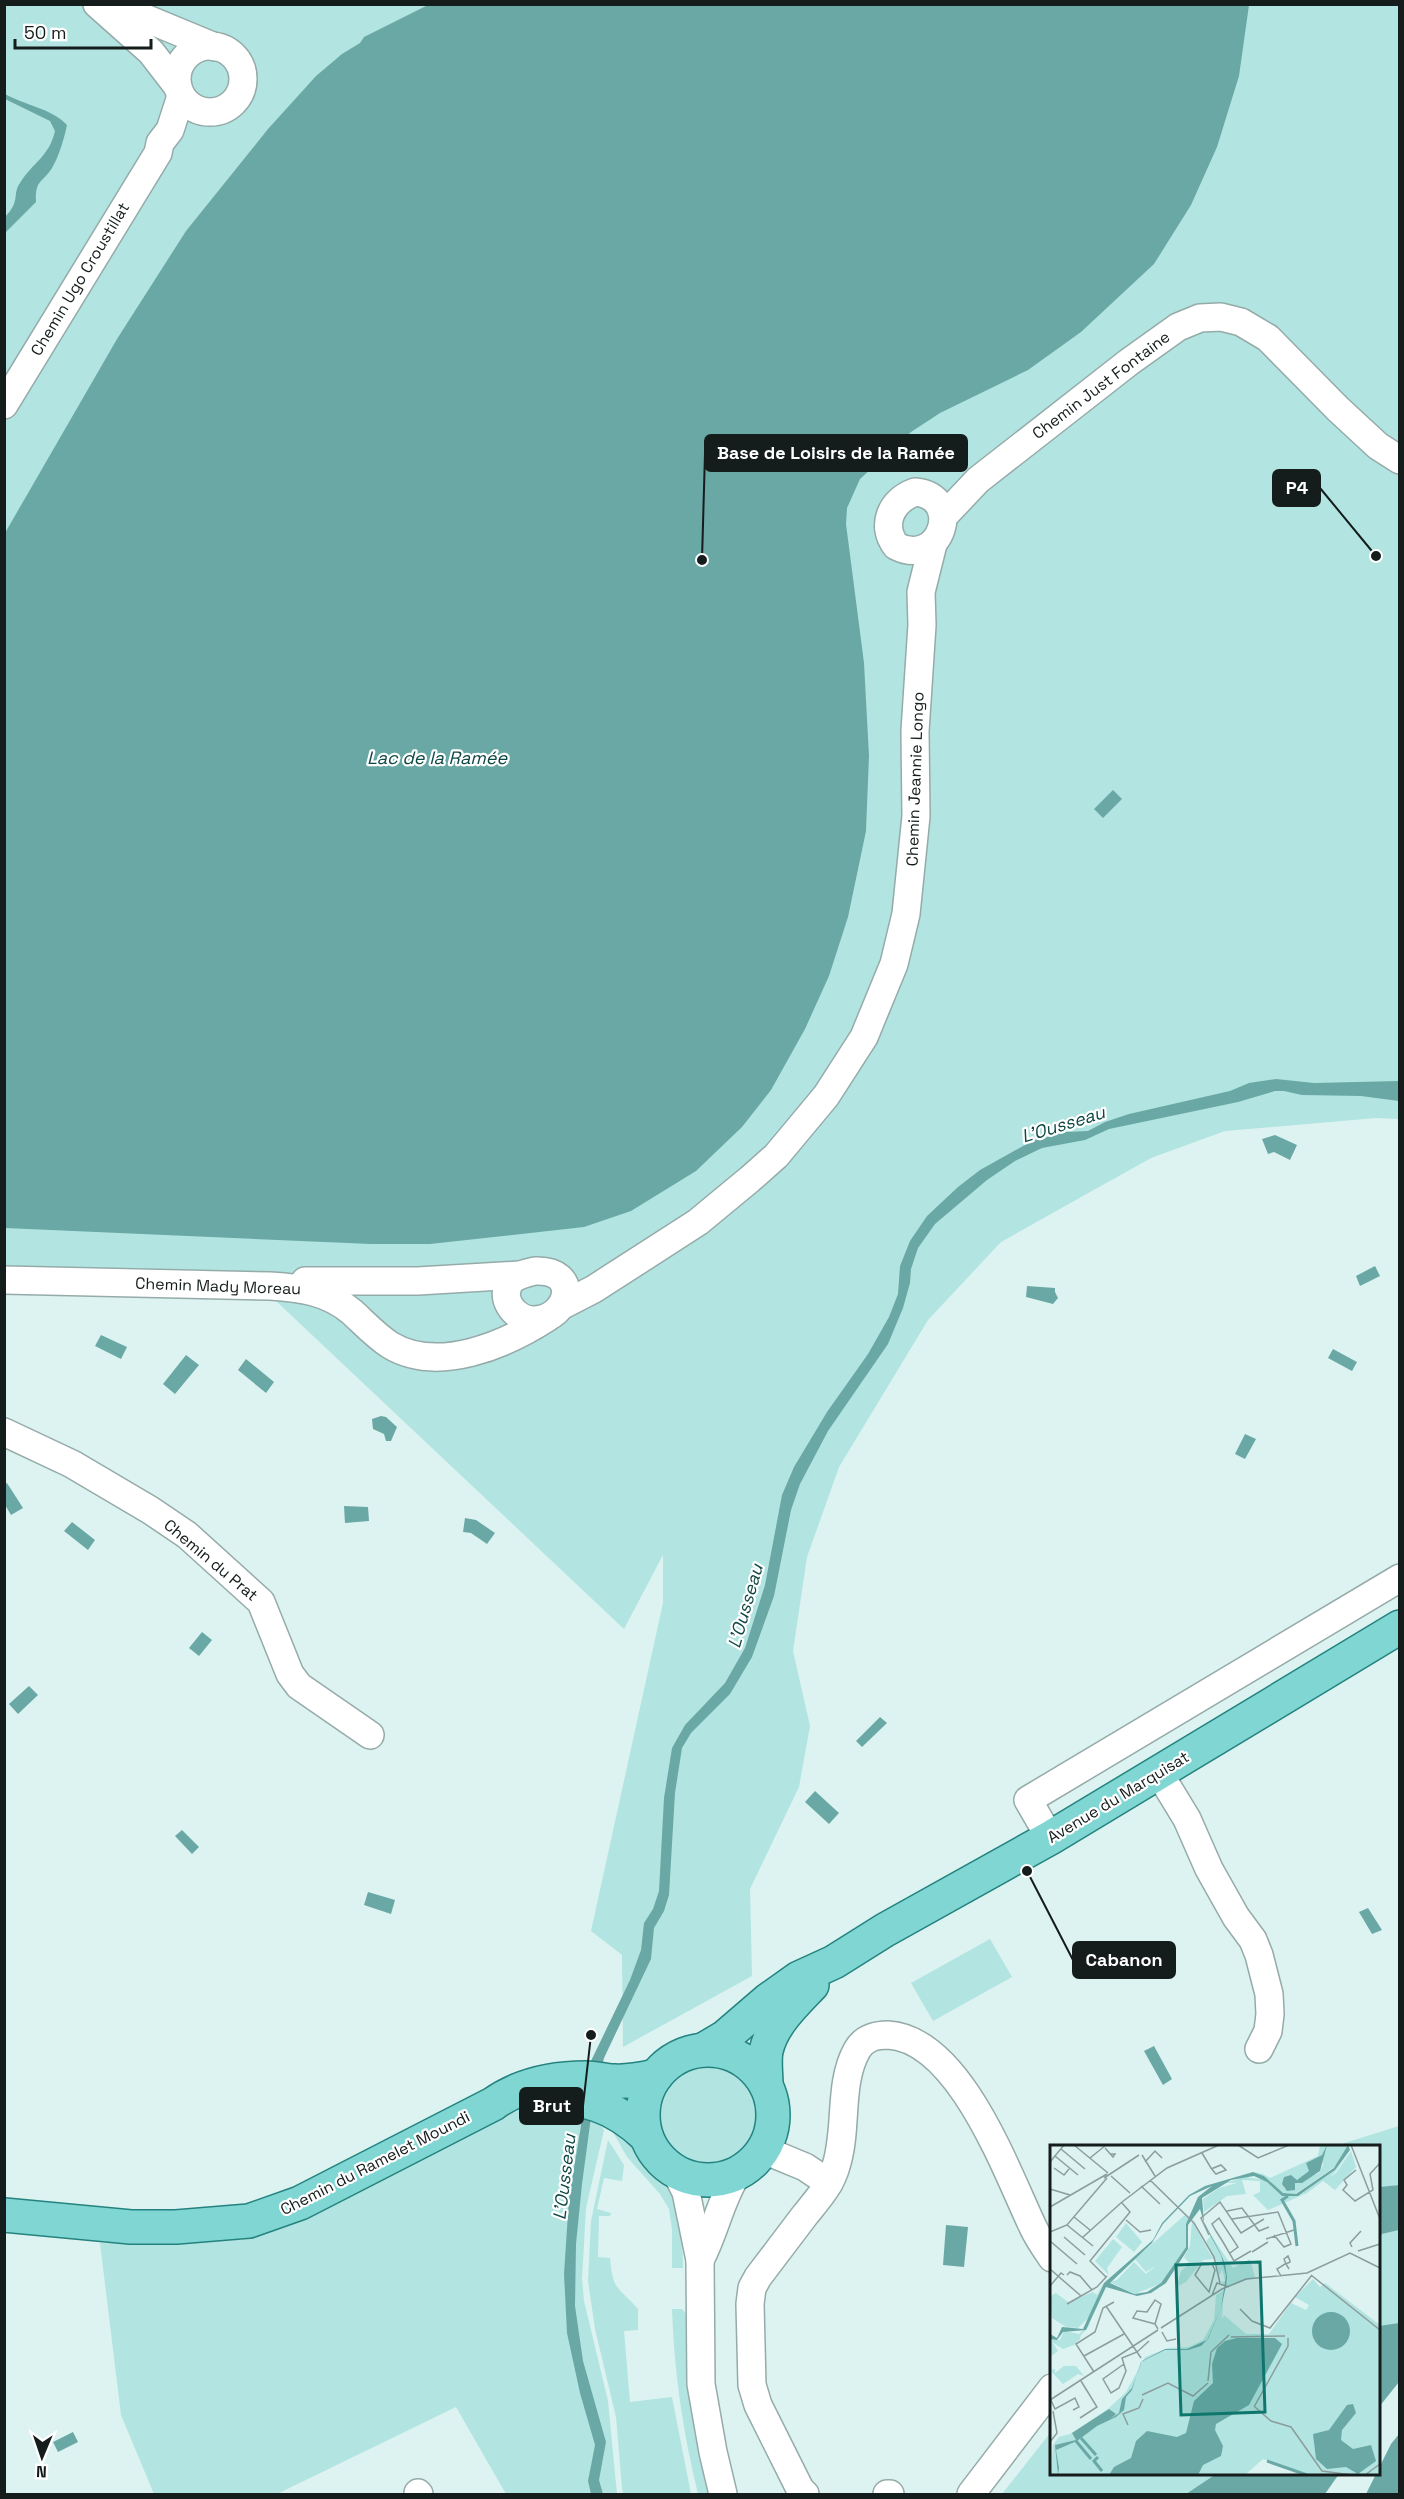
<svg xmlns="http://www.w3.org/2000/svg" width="1404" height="2499" font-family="'Space Grotesk',sans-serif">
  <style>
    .green { fill: #b2e4e1 }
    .water { fill: #6aa8a5 }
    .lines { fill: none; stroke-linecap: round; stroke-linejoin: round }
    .minor-casing { stroke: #95aba9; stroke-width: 30 }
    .major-casing { stroke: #24837f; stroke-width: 36 }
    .minor { stroke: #fff; stroke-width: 27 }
    .major { stroke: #80d6d3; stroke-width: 33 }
    .labels { text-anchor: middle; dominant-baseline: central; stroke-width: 4.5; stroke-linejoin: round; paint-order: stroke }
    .street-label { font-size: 16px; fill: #141c1c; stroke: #fff }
    .water-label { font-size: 18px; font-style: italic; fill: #0e4845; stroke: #fff }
    .inset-river { fill: none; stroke: #6aa8a5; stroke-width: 3 }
    .inset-road { fill: none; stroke: #8c9d9c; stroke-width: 1.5 }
    .view { fill: #0f766e; fill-opacity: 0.15; stroke: #0f766e; stroke-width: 3 }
    .inset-edge { fill: none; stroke: #141c1c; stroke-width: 3 }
    .leader { fill: none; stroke: #141c1c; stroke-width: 2 }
    .callout-dot { fill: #141c1c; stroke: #fff; stroke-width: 2 }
    .callout { fill: #141c1c; stroke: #141c1c; stroke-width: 2 }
    .callout-label { font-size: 18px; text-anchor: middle; font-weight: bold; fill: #fff }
  </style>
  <rect width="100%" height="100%" fill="#dcf3f1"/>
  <g class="green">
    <polygon points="4,5 1399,5 1399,1119 1376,1118 1225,1131 1151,1158 1001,1242 928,1320 839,1467 807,1557 793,1651 810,1726 799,1787 750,1889 752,1976 623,2047 622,1955 591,1931 663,1603 663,1555 624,1629 276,1301 5,1290"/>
    <polygon points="990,1939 1012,1977 933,2021 911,1983"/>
    <circle cx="708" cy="2115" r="54"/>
    <polygon points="551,2095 598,2120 604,2130 586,2208 582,2279 584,2301 608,2401 617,2494 506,2494 456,2407 277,2494 154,2494 121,2415 100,2243 242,2240"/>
    <polygon points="1399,2126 1399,2185 1379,2187 1378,2146 1335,2146"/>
    <polygon points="610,2127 630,2139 642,2162 673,2194 682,2233 683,2268 672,2268 672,2229 669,2209 660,2194 627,2157"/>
    <path d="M608 2140 624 2165 622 2181 604 2178 597 2209 611 2213 610 2216H599L598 2257 610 2258C613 2292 618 2286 638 2309V2330L624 2331 630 2402 672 2397 691 2494H623L622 2488 616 2417 595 2329 588 2281 591 2221Z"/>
    <polygon points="1399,2230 1399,2323 1381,2328 1378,2326 1378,2238 1382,2234"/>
    <path d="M672 2309H682L687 2315 711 2494H698C683 2433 674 2372 672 2309Z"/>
    <polygon points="1051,2432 1052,2474 1216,2474 1186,2494 1002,2494"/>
  </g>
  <g class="water">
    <polygon points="428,5 1249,5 1239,76 1217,147 1191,205 1154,264 1081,332 1028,370 940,413 911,432 860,479 847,508 846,524 864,663 869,756 866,831 848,917 829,976 805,1029 771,1090 742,1127 696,1171 631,1211 584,1227 430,1244 371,1244 5,1228 5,533 117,339 186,231 268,129 316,76 342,54 360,43 364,37"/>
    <path d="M5 94C24 105 53 109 67 125 64 139 59 156 52 168 42 184 35 179 36 202L5 233V217C21 201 12 194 20 183 33 162 49 157 55 131L50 121 5 99Z"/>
    <polygon points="1113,790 1122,799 1103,818 1094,809"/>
    <polygon points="1276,1079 1314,1083 1399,1081 1399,1101 1361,1096 1302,1095 1284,1091 1275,1091 1238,1102 1109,1129 1085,1140 1042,1148 1015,1161 987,1180 935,1224 918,1248 911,1269 910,1283 903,1308 888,1344 828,1431 800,1484 791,1510 774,1596 752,1657 730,1694 691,1733 682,1748 675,1793 669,1895 664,1911 654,1928 651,1959 604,2058 591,2117 582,2184 576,2244 575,2306 583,2361 606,2442 599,2480 603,2494 591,2494 588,2481 595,2445 580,2393 567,2333 564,2274 569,2198 581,2126 580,2114 591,2061 630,1980 641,1950 644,1923 653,1909 659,1891 664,1798 672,1748 685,1725 725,1683 745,1648 765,1585 782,1495 794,1467 827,1412 868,1354 889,1317 898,1294 900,1266 910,1241 927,1216 958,1187 980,1170 1032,1141 1066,1132 1088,1131 1105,1122 1129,1114 1230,1091 1249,1083"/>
    <polygon points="1275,1135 1297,1145 1290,1160 1274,1152 1268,1154 1262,1139"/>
    <polygon points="1375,1266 1380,1276 1360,1286 1356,1276"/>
    <polygon points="1027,1286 1055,1288 1055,1292 1058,1298 1053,1304 1026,1297"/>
    <polygon points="101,1335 127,1347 121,1359 95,1346"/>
    <polygon points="1333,1349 1357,1362 1352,1371 1328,1358"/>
    <polygon points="186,1355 199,1365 175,1394 163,1384"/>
    <polygon points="246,1359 274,1382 266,1393 238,1370"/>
    <polygon points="381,1416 386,1417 397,1427 391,1441 386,1441 384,1434 373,1429 372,1419"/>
    <polygon points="1245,1434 1256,1439 1245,1459 1235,1454"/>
    <polygon points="7,1483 23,1508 11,1515 5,1505 5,1484"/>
    <polygon points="344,1506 368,1507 369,1521 345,1523"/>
    <polygon points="465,1518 476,1520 495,1533 487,1544 471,1533 463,1532"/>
    <polygon points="72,1522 95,1540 88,1550 64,1531"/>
    <polygon points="202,1632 212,1640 199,1656 189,1648"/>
    <polygon points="29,1686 38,1695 18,1714 9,1704"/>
    <polygon points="880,1717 887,1723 862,1747 856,1741"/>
    <polygon points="815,1791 839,1813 829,1824 805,1802"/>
    <polygon points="182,1830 199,1847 192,1854 175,1836"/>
    <polygon points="368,1892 395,1900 391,1914 364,1905"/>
    <polygon points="1368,1908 1382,1930 1372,1934 1359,1912"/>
    <polygon points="1154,2046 1172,2079 1163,2085 1144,2051"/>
    <polygon points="1399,2185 1399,2230 1382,2234 1379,2238 1379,2187"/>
    <polygon points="946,2225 968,2227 964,2267 943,2265"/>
    <polygon points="1399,2323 1399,2382 1379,2407 1379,2326"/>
    <polygon points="73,2432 78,2442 58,2452 53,2442"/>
    <polygon points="1399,2434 1399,2494 1366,2494 1391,2444"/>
    <polygon points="1216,2474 1339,2474 1325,2494 1186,2494"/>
  </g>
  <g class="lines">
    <defs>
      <g id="minor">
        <polyline points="97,4 151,52 178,87"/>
        <polyline points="119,4 128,11 215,47"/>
        <circle cx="210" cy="79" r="33"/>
        <polyline points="4,405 158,153 160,143 170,130 181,96"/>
        <path d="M915 492C964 496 942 569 896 546 880 525 891 501 915 492Z"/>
        <polyline points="943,517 978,480 1129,362 1178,327 1200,318 1221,317 1241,322 1268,338 1338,409 1378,446 1400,460"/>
        <path d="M535 1271C581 1269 570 1318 535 1320 514 1321 496 1295 513 1279 520 1274 527 1273 535 1271Z"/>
        <path d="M4 1280 270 1286C301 1288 327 1291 352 1312 364 1323 376 1336 390 1345 438 1374 505 1345 547 1318"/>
        <polyline points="305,1281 418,1281 520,1275"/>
        <polyline points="561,1306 594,1289 698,1222 750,1179 776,1156 826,1096 864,1037 894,964 906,914 916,816 915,731 922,625 921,592 933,544"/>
        <polyline points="4,1432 72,1464 150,1510 187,1535 261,1602 290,1674 299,1686 370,1735"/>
        <polyline points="1159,1773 1187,1819 1209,1869 1236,1917 1253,1940 1259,1955 1269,1994 1270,2014 1268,2031 1259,2049"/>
        <polyline points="1050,1838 1028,1800 1400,1578"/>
        <polyline points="764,2150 805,2167 829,2183"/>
        <polyline points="676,2172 686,2192 700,2260 701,2384 713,2452 723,2494"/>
        <path d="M700 2260C715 2232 720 2201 737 2174"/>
        <polyline points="418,2493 419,2494"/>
        <path d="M805 2494 800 2489 758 2405 752 2385 750 2304 752 2288 758 2277C774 2256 789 2236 805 2215 817 2200 831 2185 836 2166 848 2129 838 2084 857 2050 864 2038 875 2035 888 2035 960 2039 1007 2173 1033 2227 1038 2238 1045 2248 1052 2258"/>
        <polyline points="887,2494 890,2494"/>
        <polyline points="971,2494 1052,2388"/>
      </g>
      <g id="major">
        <polyline points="703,2050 725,2037 768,2000 799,1978 834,1962 885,1930 1050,1838 1400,1627"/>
        <circle cx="708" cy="2115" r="65"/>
        <path d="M766 2085C766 2074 764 2061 766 2051 772 2024 794 2004 812 1985"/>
        <path d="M540 2101C584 2095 614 2106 646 2136"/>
        <path d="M4 2215 131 2227H176L249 2221 300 2203 493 2104C521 2084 553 2078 586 2078 596 2078 605 2081 614 2081 629 2082 642 2079 656 2076"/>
      </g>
    </defs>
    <use href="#minor" class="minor-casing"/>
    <use href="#major" class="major-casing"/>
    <use href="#minor" class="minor"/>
    <use href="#major" class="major"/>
  </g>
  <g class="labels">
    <g class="street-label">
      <text transform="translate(80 279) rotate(-59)">Chemin Ugo Croustillat</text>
      <text transform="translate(1101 385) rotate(-37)">Chemin Just Fontaine</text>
      <text transform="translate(915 779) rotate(-88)">Chemin Jeannie Longo</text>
      <text transform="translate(218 1286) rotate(2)">Chemin Mady Moreau</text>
      <text transform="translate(211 1560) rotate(40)">Chemin du Prat</text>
      <text transform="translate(1118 1797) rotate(-31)">Avenue du Marquisat</text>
      <text transform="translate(375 2163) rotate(-27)">Chemin du Ramelet Moundi</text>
    </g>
    <g class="water-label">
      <text x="437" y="757">Lac de la Ramée</text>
      <text transform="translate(1063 1124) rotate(-17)">L'Ousseau</text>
      <text transform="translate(745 1606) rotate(-74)">L'Ousseau</text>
      <text transform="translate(564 2177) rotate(-83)">L'Ousseau</text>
    </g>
  </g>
  <g transform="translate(1050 2145)">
    <rect width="330" height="330" fill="#dcf3f1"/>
    <path d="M270 0H298L286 21 245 49 233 48 214 31 204 27 213 29 220 33 268 11ZM272 10 273 20 269 28 245 38 241 46 234 43V32L241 30 247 35 260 26 256 18ZM301 6 306 22 285 45 273 36 257 48 218 65 203 50 210 47V36L192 35 196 49 177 51 154 67 153 54 169 43 187 38H175L195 32 215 35 232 51 250 50 285 25 298 9 285 27 279 32 286 28ZM135 70 139 74 136 102 110 139 84 149 60 137 67 135 84 117 96 129 107 120 96 127 85 114ZM142 76 163 114 153 115 136 137 126 142 131 126 140 119 134 112 140 101ZM76 78 92 97 84 107 66 92ZM161 90 183 123 200 114 205 132 178 142 171 137 175 136 172 124 170 130 156 97ZM63 94 72 102 57 123 59 130 45 116ZM263 134 270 142 275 138 330 180V330H261L213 314 195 330H1L3 300 9 292 20 289 58 264 76 247 95 212 118 203 139 202 153 195 164 175 166 150 174 145 172 174 174 170 196 189H219L241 158 256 165 259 160 245 152ZM53 138 41 170 28 183 16 182 2 173 0 151 6 148 18 157 43 147 47 150ZM41 178 36 185 31 190 30 194 24 200 13 204 2 197 8 206 0 212V194L10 195 14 186 29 189ZM14 221H26L34 231 28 229 13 239 0 225 5 224V228Z" fill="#b2e4e1" fill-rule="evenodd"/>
    <path d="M277 0 270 26 252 38H245V45L237 46 232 39 234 32 241 30 247 35 259 26 256 18 272 10ZM298 0 300 5 285 25 248 51H232L217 37 204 31 181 35 152 53 154 77 171 109 175 119 177 132 176 141 171 163 158 194 151 201 138 205H115L91 217 82 245 76 252 74 265 66 272 47 281 27 296 6 305 9 323 8 330 5 300 26 295 22 288 59 264 66 269 60 274 69 268 72 254 82 243 92 216 115 204H137L157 195 171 163 176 131 171 110 155 81 150 64 138 80V104L116 138 101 148 87 151 56 142 36 185 13 187 7 195 0 194V189L7 193 12 182 33 184 54 138 103 95 112 78 139 50 155 41 203 27 214 31 233 48 246 49 284 23ZM162 41 148 52 136 79V102L111 138 97 147 84 149 60 138 102 98 113 79 140 51ZM262 186a19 19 0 1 1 38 0a19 19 0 1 1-38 0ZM187 193H225L232 199 199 260 166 279 165 285 173 301 171 311 153 320 148 330H59L64 322 81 313 86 296 97 286 127 292 136 288 144 256 163 238 162 219 167 203 175 196ZM303 259 306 268 292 285 291 295 303 304 321 300 326 316 308 329 296 322 277 324 266 314 263 289 279 285 297 260Z" fill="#6aa8a5" fill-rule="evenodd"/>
    <path class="inset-river" d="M238 51 232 55 244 76 247 101M31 293 46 310M26 296 41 314M48 312 44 316 52 326M217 316 257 330"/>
    <path class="inset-road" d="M24 0 58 28M188 0 208 13 239 0M301 0 330 74M55 3 63 12 65 9H61M11 4 35 24M152 8 161 23 165 28 166 29 176 25 171 20 161 24M92 10 105 31M5 11 28 30M40 13 56 0M0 17 14 0M95 17 105 6 112 13M4 23 14 30 19 24M306 25 294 35 297 40 293 45 305 56 323 45 320 29 330 18M61 31 80 48M54 33 89 10M100 35 144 78 164 112 170 138M91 41 110 59M0 44 20 50M72 57 117 23 169 0M0 62 57 29M177 66 192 63 209 86 219 82M24 72 40 85M182 74 228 67 241 99 234 102 224 90M76 75 90 87 101 85M17 80 43 101M0 87 17 80 57 33M159 90 151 73 170 57 191 88 214 74M14 92 35 110M32 93 72 57M216 94 244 85M0 96 27 119M302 102 300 98 311 86M308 106 330 99M202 107 218 97M180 108 188 102 169 73 162 79 166 86 173 97 184 116 201 106M152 118 162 119 165 125 159 147 145 130ZM0 124 31 151M17 130 20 127 30 131 42 145M261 130 330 185M231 131 227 124 235 119H236L240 117V116L238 111 234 114 236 119 239 124M56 132 40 116 80 67 72 58M0 141 11 128 14 130M162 150 167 138 179 142M17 159 47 142 57 131M56 161 87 207 72 213 76 226 69 243 61 248 53 234 74 219M190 164 202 176 220 183 262 130M105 179 83 173 87 166 97 167 105 155 111 159 105 179 108 184M111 183 172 144 196 134 257 128 300 108 330 123M112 187 117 196 126 194M181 192 235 191M34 211 74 189M91 213 87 207 99 196M44 227 26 199 45 187 53 163 64 157M158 236 161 207 179 190M92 250 118 238 143 251 158 238M0 253 5 264 25 253 29 262 23 265M0 255 108 185M204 262 238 201V193M205 262 221 276 241 282 272 326 302 330M30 273 47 262 31 236M78 280 73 269 89 263 93 254M0 297 7 288 3 266M315 330 330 319"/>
    <path class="view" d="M210 117 215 267 131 270 126 120Z"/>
    <rect width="330" height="330" class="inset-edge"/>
  </g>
  <path class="leader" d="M702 560L705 453M1376 556L1320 488M1027 1871L1073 1960M591 2035L583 2106"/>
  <g class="callout-dot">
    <circle cx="702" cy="560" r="6"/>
    <circle cx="1376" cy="556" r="6"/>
    <circle cx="1027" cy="1871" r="6"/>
    <circle cx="591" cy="2035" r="6"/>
  </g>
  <g class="callout">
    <rect x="705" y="435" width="262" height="36" rx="6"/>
    <rect x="1273" y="470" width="47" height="36" rx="6"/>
    <rect x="1073" y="1942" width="102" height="36" rx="6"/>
    <rect x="520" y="2088" width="63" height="36" rx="6"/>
  </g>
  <g class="callout-label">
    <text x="836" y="459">Base de Loisirs de la Ramée</text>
    <text x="1297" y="494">P4</text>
    <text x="1124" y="1966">Cabanon</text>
    <text x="552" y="2112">Brut</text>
  </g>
  <rect width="1404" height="2499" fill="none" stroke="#141c1c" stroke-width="12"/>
  <g transform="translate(42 2457) rotate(182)" stroke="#ffffff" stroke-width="4.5" paint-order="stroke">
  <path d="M0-4.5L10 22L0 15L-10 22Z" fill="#141c1c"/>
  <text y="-9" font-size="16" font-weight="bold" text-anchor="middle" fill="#141c1c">N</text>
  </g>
  <path d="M15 39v9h136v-9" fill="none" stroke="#141c1c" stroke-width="3"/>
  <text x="24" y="39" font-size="18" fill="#141c1c" stroke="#ffffff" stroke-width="4.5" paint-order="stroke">50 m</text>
</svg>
